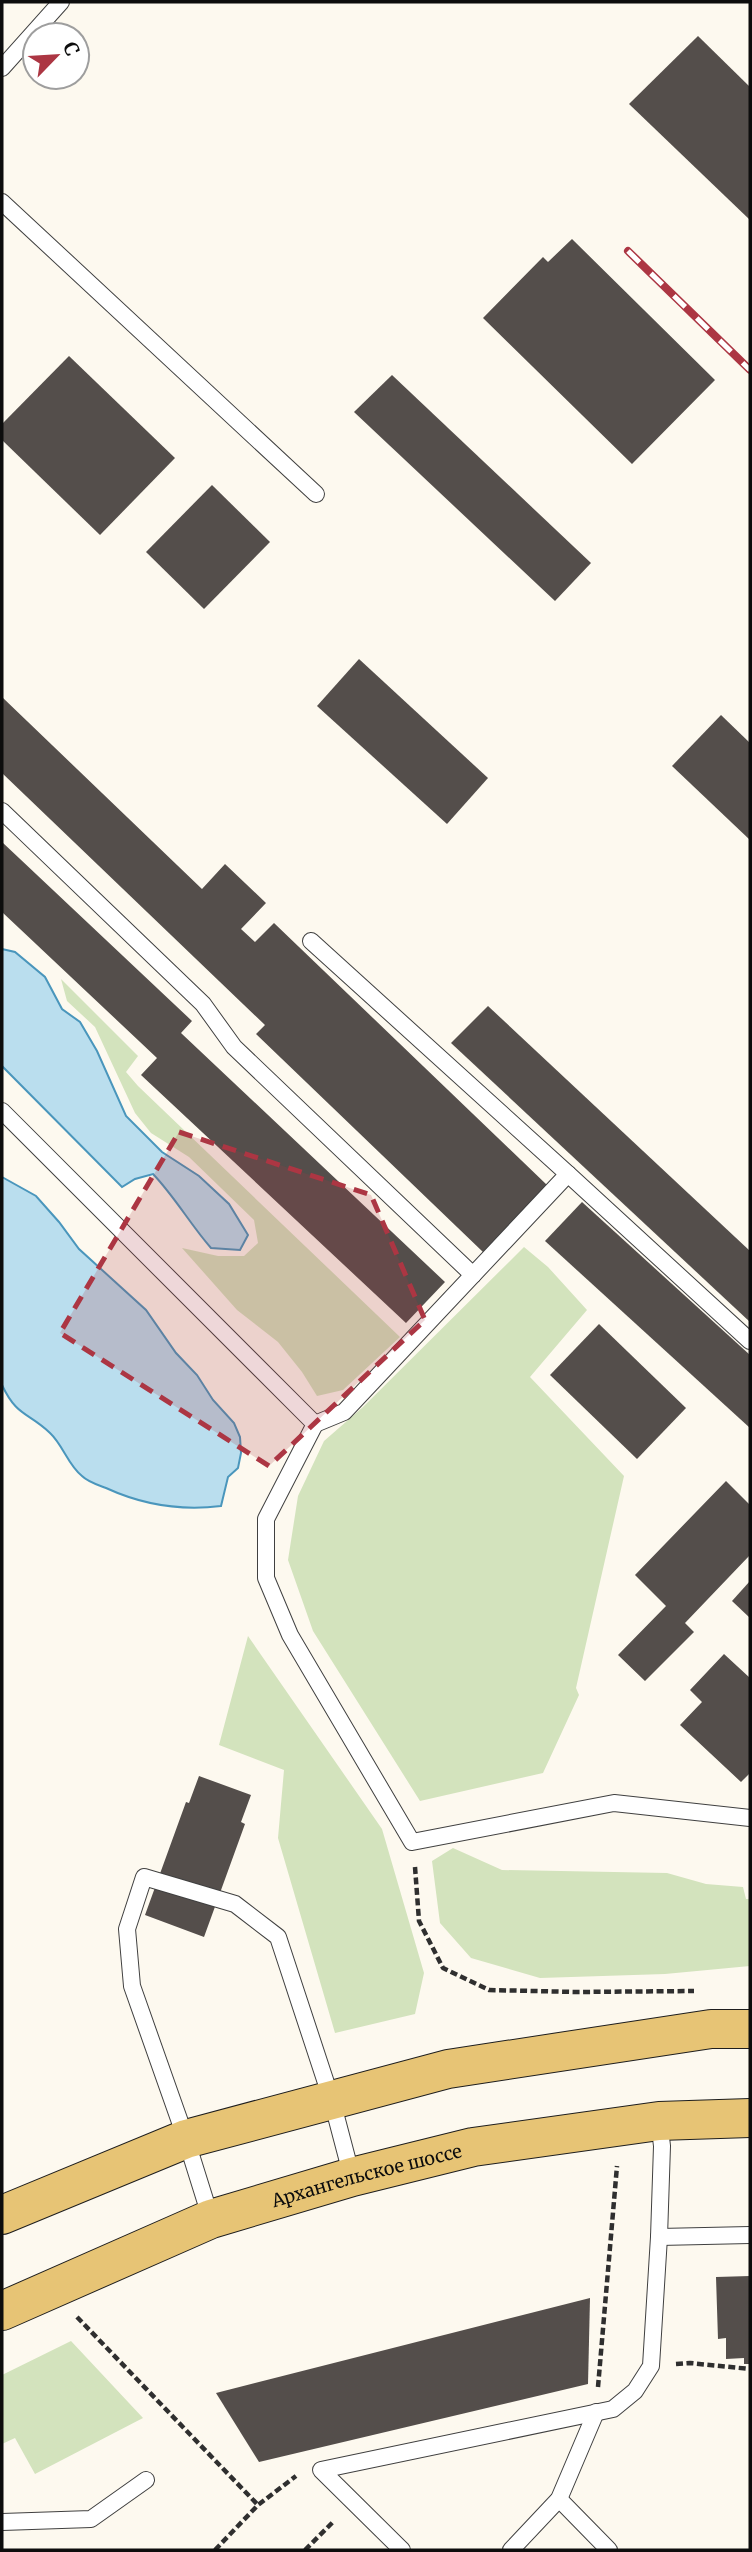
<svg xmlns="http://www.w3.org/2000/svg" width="752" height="2552" font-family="Merriweather,serif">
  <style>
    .green { fill: #d3e3bd }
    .water { fill: #badeee; stroke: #4a96bc; stroke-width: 2 }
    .building { fill: #544e4b }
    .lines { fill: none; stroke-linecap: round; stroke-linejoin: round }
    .lane-casing { stroke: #404040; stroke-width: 18 }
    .primary-casing { stroke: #1e1e1e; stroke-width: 40 }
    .path { stroke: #2f2f2f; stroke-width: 4.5; stroke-dasharray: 7 3.5; stroke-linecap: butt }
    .lane { stroke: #fff; stroke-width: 16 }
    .primary { stroke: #e7c475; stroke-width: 38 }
    .rail-casing { stroke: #ac3643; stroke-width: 8 }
    .rail { stroke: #fff; stroke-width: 5; stroke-dasharray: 16; stroke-linecap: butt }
    .marked { fill: #ac3643; fill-opacity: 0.2; stroke: #ac3643; stroke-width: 5; stroke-dasharray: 14 9; stroke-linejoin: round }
    .labels { text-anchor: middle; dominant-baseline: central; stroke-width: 7; stroke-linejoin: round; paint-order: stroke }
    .street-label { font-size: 18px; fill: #0d0d0d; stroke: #fff }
  </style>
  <rect width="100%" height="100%" fill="#fdf9ef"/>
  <g class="green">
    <polygon points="61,979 138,1056 126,1072 138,1086 400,1337 343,1390 317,1396 302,1372 278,1342 237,1310 182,1248 218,1256 244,1256 258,1243 254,1220 189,1157 151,1133 135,1113 95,1027 67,1001"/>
    <polygon points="524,1247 548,1267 587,1310 530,1377 624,1476 576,1688 579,1695 543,1773 420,1801 313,1631 288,1560 298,1496 324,1441 363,1407"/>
    <polygon points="248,1636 382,1829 424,1973 415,2014 335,2033 278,1838 284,1770 219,1745"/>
    <polygon points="453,1848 502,1870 667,1873 706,1884 743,1887 746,1899 750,1899 750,1966 665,1974 540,1978 471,1958 440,1923 432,1861"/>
    <polygon points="71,2341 143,2418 35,2474 15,2438 2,2444 2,2375"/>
  </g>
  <g class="water">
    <path d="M2 949 15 952 45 977 62 1009 80 1022 97 1051 126 1116 162 1152 199 1176 229 1204 248 1235 240 1250 211 1248C190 1224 175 1197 153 1174L135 1179 122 1187 2 1066Z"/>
    <path d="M2 1177 36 1196 59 1222 79 1249 146 1310 176 1353 197 1375 213 1400 234 1423 240 1437 241 1453 238 1468 228 1477 221 1506C181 1511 143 1505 106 1488 98 1485 88 1482 82 1476 68 1465 63 1445 50 1433 28 1412 17 1417 2 1385Z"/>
  </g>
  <g class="building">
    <polygon points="698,36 750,87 750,220 629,104"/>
    <polygon points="572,239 715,380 632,464 483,318 543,257 548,262"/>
    <polygon points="69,356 175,458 100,535 2,440 2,424"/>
    <polygon points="392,375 591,563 555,601 354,412"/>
    <polygon points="212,485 270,542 204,609 146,552"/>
    <polygon points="359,659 488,778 447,824 317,706"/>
    <polygon points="2,697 202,889 225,864 266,903 241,929 255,942 274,923 547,1185 483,1252 256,1034 265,1025 2,773"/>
    <polygon points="721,715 750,743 750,840 672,766"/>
    <polygon points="2,842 192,1021 181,1033 445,1282 406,1323 141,1075 157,1058 2,912"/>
    <polygon points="488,1006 750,1251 750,1322 451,1043"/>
    <polygon points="582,1202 750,1355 750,1428 545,1241"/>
    <polygon points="599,1324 686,1408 637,1459 550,1375"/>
    <polygon points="726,1481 750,1505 750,1555 685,1623 694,1632 645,1681 618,1655 666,1606 635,1575"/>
    <polygon points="750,1581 750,1618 732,1601"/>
    <polygon points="724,1654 750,1678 750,1773 741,1782 680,1725 702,1702 690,1690"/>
    <polygon points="199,1776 251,1795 241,1822 245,1824 204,1937 145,1915 186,1802 189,1803"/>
    <polygon points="750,2276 750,2364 744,2364 744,2358 726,2359 726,2338 718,2339 716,2277"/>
    <polygon points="590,2298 588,2384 259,2462 216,2393"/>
  </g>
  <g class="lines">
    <defs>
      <g id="lane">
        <polyline points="2,68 61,2"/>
        <polyline points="2,202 316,494"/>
        <polyline points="2,811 203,1004 234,1047 473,1275"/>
        <polyline points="311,941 568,1174 344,1412 315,1424"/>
        <polyline points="2,1111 315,1424 266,1519 266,1578 290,1635 412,1842 614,1803 750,1818"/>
        <polyline points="568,1174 750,1341"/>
        <polyline points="211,2219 186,2139 132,1986 127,1929 144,1877 235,1904 278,1937 332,2101 352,2177"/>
        <polyline points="659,2237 750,2235"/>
        <polyline points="559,2499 609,2550"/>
        <polyline points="2,2522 91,2519 146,2480"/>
        <polyline points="402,2550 321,2470 613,2409 635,2391 651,2366 659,2237 662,2146 659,2121"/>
        <polyline points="511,2550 559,2499 596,2412"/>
      </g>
      <g id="primary">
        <polyline points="2,2215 186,2139 448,2069 711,2029 750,2029"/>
        <path id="s1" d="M2 2311 211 2219 352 2177 473 2147 659 2121 750 2118"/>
      </g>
    </defs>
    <use href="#lane" class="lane-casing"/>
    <use href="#primary" class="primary-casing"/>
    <g class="path">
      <polyline points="415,1867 419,1921 443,1968 489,1990 578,1992 694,1991"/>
      <polyline points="77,2317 258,2505"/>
      <polyline points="676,2364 690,2363 750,2369"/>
      <polyline points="598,2387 617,2166"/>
      <polyline points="215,2550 258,2505 296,2476"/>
      <polyline points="305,2550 334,2521"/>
    </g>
    <use href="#lane" class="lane"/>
    <use href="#primary" class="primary"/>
    <defs>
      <polyline id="rail" points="628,251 750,370"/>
    </defs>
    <use href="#rail" class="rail-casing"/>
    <use href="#rail" class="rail"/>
  </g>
  <path class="marked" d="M179 1132 371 1195 425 1320 269 1466 60 1333Z"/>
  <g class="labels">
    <g class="street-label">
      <text stroke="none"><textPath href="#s1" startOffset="390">Архангельское шоссе</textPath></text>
    </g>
  </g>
  <rect width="752" height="2552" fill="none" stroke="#0d0d0d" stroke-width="7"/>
  <g transform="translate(56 56) rotate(65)"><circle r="33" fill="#ffffff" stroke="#9e9e9e" stroke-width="2"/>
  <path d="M0-5L12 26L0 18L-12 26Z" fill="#ac3643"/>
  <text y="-10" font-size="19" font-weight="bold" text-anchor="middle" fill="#0d0d0d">С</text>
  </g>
</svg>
